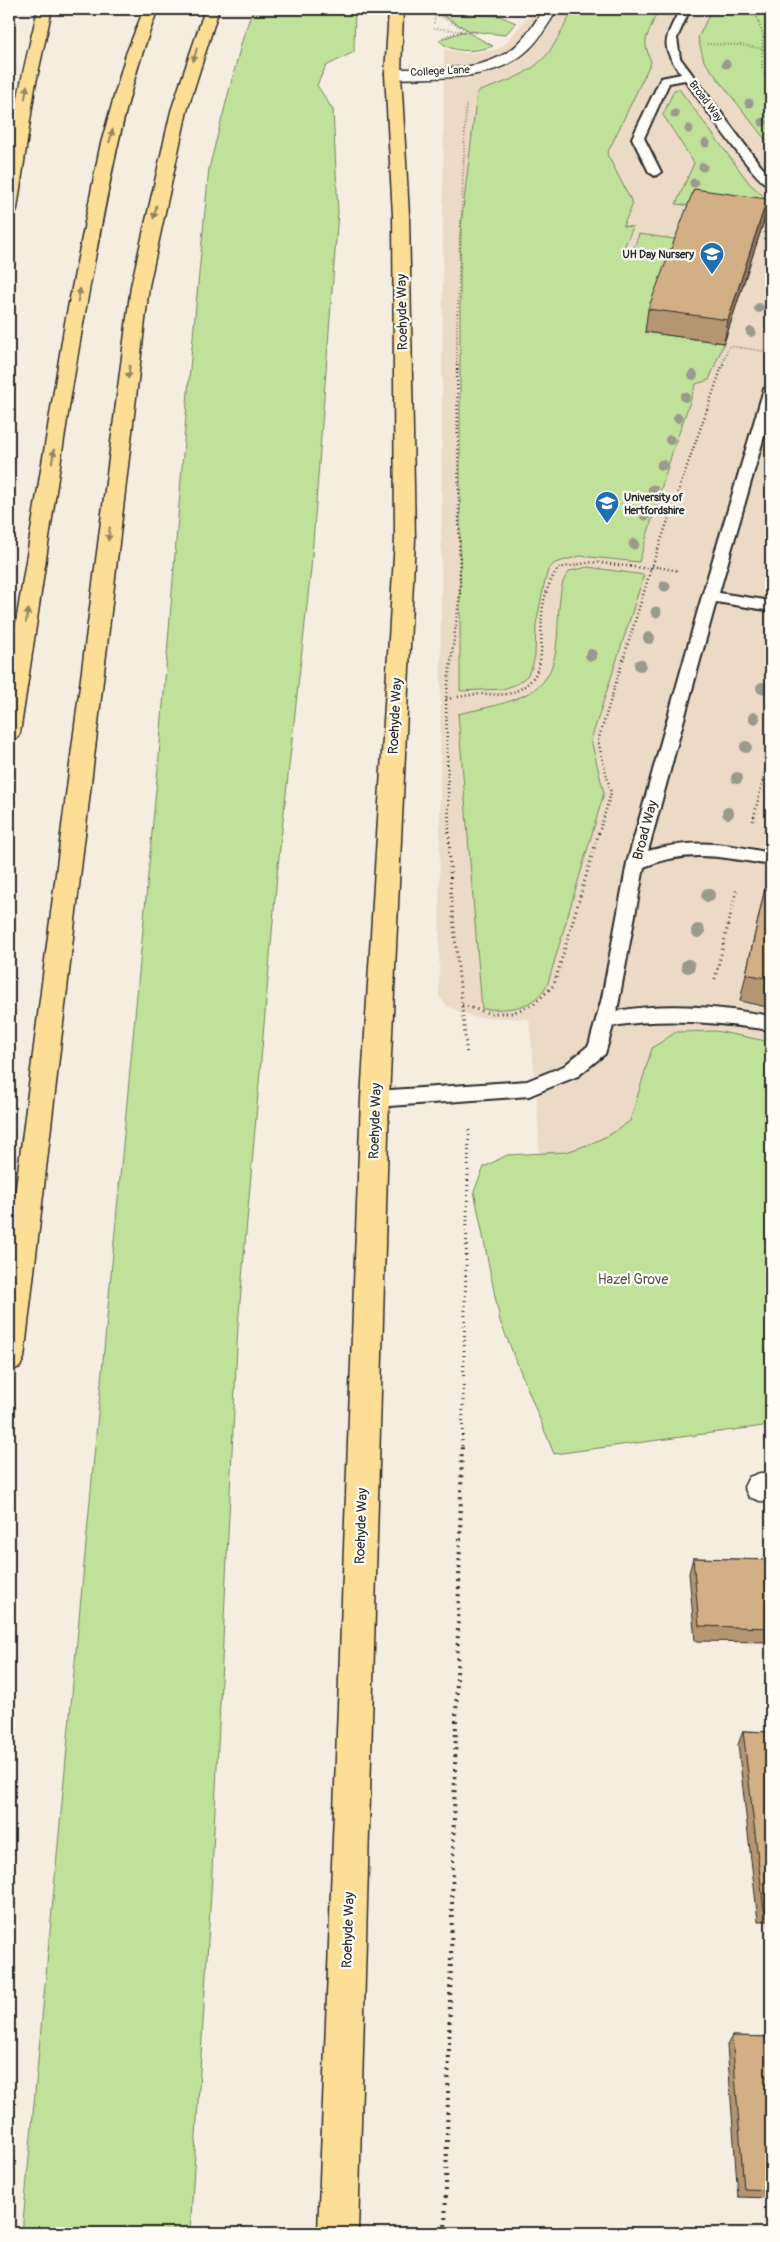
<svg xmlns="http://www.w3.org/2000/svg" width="780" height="2242" font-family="Pangolin,sans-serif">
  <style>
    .built { fill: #ebdac5 }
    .green { fill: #c0e19a; stroke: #768662 }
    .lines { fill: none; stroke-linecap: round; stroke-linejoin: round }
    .service-casing { stroke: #2b2b2b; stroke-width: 4 }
    .minor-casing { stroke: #2b2b2b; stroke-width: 3 }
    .primary-casing { stroke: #2b2b2b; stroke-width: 3 }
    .motorway-casing { stroke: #2b2b2b; stroke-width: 3 }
    .path-far3 { stroke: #2b2b2b; stroke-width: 2; stroke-dasharray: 0.5 2.5; stroke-linecap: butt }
    .path-far2 { stroke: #2b2b2b; stroke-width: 2.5; stroke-dasharray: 1 3; stroke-linecap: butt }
    .path-far1 { stroke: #2b2b2b; stroke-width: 3; stroke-dasharray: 1 4; stroke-linecap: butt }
    .path { stroke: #2b2b2b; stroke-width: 4; stroke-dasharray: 2 5; stroke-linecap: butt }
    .service { fill: #fdfcf7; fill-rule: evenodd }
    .minor { fill: #fdfcf7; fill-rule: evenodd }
    .primary { fill: #fdde96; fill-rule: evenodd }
    .motorway { fill: #fdde96; fill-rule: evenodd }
    .tree { fill: #9a9b8c }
    .wall { fill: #b59672; stroke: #2b2b2b }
    .shaded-wall { fill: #947a5d; stroke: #2b2b2b }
    .building { fill: #d3af85; stroke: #2b2b2b }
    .oneway { fill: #948460 }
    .labels { text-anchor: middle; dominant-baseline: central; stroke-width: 4.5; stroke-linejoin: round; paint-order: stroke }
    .far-street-label { font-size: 11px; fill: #2b2b2b; stroke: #fdfcf7 }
    .far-poi-label { font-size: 11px; font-weight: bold; fill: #2b2b2b; stroke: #fdfcf7; text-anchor: end }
    .street-label { font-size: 14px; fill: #2b2b2b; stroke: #fdfcf7 }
    .park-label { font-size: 14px; fill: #505847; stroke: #fdfcf7 }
  </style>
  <rect width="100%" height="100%" fill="#f5ede0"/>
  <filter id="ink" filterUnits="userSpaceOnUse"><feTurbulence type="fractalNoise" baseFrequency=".02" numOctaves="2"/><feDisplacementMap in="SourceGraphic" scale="10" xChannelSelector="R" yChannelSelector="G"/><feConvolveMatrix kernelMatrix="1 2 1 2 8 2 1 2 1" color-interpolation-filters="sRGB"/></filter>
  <g filter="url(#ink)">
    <polygon class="built" points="535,9 771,9 771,1425 554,1454 537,1100 529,1019 474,1017 447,1006 439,996 444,49 465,53 496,50 503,46"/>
    <g class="green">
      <polygon points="253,9 355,9 354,52 326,66 317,85 333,110 338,212 311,569 277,875 238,1325 211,1893 190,2233 22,2233 158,768 189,379 209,168 243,37"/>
      <path d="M574 9H658L646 39V47L651 62 607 154 633 204 623 226 633 227 621 254 628 256 633 251 639 234 674 239 676 236H681L645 332 724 343 709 380 696 384 672 453 639 562 580 556 555 563 548 570 544 585 536 624 535 656 532 667 527 676 517 684 503 689 460 691V234L477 92C502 83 531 75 548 53 559 39 565 23 574 9Z"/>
      <polygon points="712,9 771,9 771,147 704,61 698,38"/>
      <polygon points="440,12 500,16 516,23 505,35 470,31 440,14"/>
      <path d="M462 32H467L493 46C477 52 451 54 439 40Z"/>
      <polygon points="679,89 750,184 771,203 771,217 676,204 694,163 663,115 674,90"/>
      <path d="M588 567 644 575 591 740 604 793 548 983C534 1010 509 1010 482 1009L458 714C483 708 531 701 546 678 559 659 557 629 559 607 561 593 560 581 570 571Z"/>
      <polygon points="716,1031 771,1042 771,1425 554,1454 500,1321 474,1191 484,1167 507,1155 566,1152 590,1144 611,1134 630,1121 652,1048 676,1032"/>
    </g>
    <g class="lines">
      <defs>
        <g id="service">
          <path d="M680 9H690L677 38 680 58 760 165 771 177V187C755 183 699 98 685 80L669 83 644 138 661 172 655 176 649 172 632 138 661 78 681 74C659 44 665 40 680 9Z"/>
          <path d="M771 385V412L719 593 771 601V611L716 602 648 851C693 838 727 844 771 853V865C725 858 690 848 644 867L617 1011C669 1002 720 1007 771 1016V1030C718 1023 667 1017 613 1026L605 1054 578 1076 536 1093 529 1096 375 1107 368 1104 365 1099 368 1094 375 1091 527 1081 564 1066 589 1045 602 998 627 863 702 596 764 389Z"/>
        </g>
        <g id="minor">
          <path d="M544 9H558C549 22 541 38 529 49 494 83 438 77 393 79L388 77 385 74 388 71 393 69C435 68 486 75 519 43 529 33 536 20 544 9Z"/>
          <polygon points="760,1473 771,1473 771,1501 760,1501 749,1497 744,1487 749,1477"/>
        </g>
        <polygon id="primary" points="389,9 403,9 401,74 409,215 415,539 389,1099 358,2233 318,2233 361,1099 395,539 393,215 385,74"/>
        <g id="motorway">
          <path d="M38 9H52L35 87 17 209 15 213 9 214C4 145 22 76 38 9Z"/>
          <path d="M144 9H158C125 94 110 180 93 269 64 423 44 578 20 733L17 738 9 740V665L65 323 100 147 126 54Z"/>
          <polygon points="205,9 219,9 187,111 149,286 24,1358 20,1367 9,1371 9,1242 131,286 171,111"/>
        </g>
      </defs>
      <use href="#service" class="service-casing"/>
      <use href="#minor" class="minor-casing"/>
      <use href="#primary" class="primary-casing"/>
      <use href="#motorway" class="motorway-casing"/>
      <g class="path-far3">
        <polyline points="754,9 763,35 762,68 771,89"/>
        <polyline points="436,14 466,30"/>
        <polyline points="434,23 436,10 504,14"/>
        <polyline points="434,28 478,33"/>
        <polyline points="443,37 461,31"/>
        <polyline points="707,44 740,45 771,50"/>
        <polyline points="457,362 457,326 466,104"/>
        <polyline points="723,362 729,346 771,352"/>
      </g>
      <g class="path-far2">
        <polyline points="652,566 679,571"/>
        <path d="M446 699C459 697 471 694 484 694 493 694 502 696 511 693 550 679 539 647 542 615 543 598 549 582 558 568L593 562 651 569"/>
        <polyline points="753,821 771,746"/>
        <polyline points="449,833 446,699 460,594 457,361"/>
        <polyline points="599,833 611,793 598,741 651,569 724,361"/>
      </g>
      <g class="path-far1">
        <polyline points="449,832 451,897 467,1056"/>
        <polyline points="715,979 737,888"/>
        <polyline points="462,1005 488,1013 512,1013 534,1004 554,985 599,832"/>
        <polyline points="462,1446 469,1129"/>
      </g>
      <polyline class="path" points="445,2233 462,1444"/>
      <use href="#service" class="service"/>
      <use href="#minor" class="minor"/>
      <use href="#primary" class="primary"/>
      <use href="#motorway" class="motorway"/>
    </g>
    <g class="tree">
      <circle cx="726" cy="64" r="4.5"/>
      <circle cx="749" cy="103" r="4.5"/>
      <circle cx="675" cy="114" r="4.5"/>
      <circle cx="763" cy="122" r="4.5"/>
      <circle cx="689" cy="129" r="4.5"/>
      <circle cx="706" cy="143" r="4.5"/>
      <circle cx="703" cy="167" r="4.5"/>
      <circle cx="694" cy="183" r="4.5"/>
      <circle cx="759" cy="308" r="5"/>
      <circle cx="751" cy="332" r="5"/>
      <circle cx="693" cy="375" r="5"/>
      <circle cx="685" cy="397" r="5"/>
      <circle cx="678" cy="418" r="5"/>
      <circle cx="670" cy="440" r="5"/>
      <circle cx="662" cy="465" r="5.5"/>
      <circle cx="653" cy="490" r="5.5"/>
      <circle cx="645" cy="515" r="5.5"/>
      <circle cx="634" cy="544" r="5.5"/>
      <circle cx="665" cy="586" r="5.5"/>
      <circle cx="656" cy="612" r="5.5"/>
      <circle cx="649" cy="638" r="6"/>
      <circle cx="591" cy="655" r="6"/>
      <circle cx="640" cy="665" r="6"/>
      <circle cx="762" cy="688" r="6"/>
      <circle cx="754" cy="718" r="6"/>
      <circle cx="746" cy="747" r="6"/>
      <circle cx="737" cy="778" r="6"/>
      <circle cx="728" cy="813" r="6"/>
      <circle cx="708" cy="895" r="7"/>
      <circle cx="698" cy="931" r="7"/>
      <circle cx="688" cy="966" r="7"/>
    </g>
    <g class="wall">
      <polygon points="767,199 764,221 724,343 645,332 648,309"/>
      <polygon points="771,861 771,1008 740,1001"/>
      <polygon points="693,1558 771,1560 771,1642 695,1641 689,1573"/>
      <polygon points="743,1731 771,1732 771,1921 758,1921 738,1745"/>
      <polygon points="732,2036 771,2037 771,2198 738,2197 727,2045"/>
    </g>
    <polygon class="shaded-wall" points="767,199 764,221 724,343 728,320"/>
    <g class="building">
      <polygon points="694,189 767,199 728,320 648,309"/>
      <polygon points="771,861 771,979 746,974"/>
      <polygon points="693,1558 771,1560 771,1628 699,1626"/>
      <polygon points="743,1731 771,1732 771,1910 764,1910"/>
      <polygon points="732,2036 771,2037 771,2190 744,2189"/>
    </g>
    <defs><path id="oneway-solid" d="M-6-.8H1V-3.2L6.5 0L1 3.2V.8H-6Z" transform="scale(1.25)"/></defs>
    <g class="oneway">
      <use href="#oneway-solid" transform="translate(195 55) rotate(106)"/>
      <use href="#oneway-solid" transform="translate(26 92) rotate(-81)"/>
      <use href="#oneway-solid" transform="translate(111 136) rotate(-75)"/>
      <use href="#oneway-solid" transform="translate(155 212) rotate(102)"/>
      <use href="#oneway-solid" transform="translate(79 295) rotate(-79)"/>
      <use href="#oneway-solid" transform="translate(129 372) rotate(97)"/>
      <use href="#oneway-solid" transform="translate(53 456) rotate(-81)"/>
      <use href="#oneway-solid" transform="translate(109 534) rotate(97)"/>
      <use href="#oneway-solid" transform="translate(27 616) rotate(-81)"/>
    </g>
  </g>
  <defs>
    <symbol id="school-pin" viewBox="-11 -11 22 30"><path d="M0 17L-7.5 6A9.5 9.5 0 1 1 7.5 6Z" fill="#1f6fb2" stroke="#fdfcf7"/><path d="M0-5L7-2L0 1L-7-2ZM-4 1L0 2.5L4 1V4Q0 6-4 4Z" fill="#fff"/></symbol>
    <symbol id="university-pin" viewBox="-11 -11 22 30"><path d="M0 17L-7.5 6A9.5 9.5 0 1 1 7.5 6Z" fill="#1f6fb2" stroke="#fdfcf7"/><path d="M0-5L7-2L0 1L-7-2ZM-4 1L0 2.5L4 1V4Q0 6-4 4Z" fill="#fff"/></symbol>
  </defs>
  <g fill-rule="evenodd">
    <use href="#school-pin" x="698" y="240" width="28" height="38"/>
    <use href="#university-pin" x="593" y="489" width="28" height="38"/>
  </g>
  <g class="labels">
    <g class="far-street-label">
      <text transform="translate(440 71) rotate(-3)">College Lane</text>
      <text transform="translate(706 101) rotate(53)">Broad Way</text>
    </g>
    <g class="far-poi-label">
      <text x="694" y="254">UH Day Nursery</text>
      <text x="624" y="497" text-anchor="start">University of<tspan x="624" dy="13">Hertfordshire</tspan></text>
    </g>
    <g class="street-label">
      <text transform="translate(402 312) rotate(-91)">Roehyde Way</text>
      <text transform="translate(395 716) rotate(-87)">Roehyde Way</text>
      <text transform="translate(645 830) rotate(-75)">Broad Way</text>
      <text transform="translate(375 1121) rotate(-88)">Roehyde Way</text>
      <text transform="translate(361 1526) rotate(-88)">Roehyde Way</text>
      <text transform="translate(348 1930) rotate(-88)">Roehyde Way</text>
    </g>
    <g class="park-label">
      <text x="633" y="1279">Hazel Grove</text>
    </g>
  </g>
  <rect width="780" height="2242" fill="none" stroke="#fdfcf7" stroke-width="30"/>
  <rect x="15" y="15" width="750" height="2212" fill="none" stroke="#2b2b2b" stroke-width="2" filter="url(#ink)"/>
</svg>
